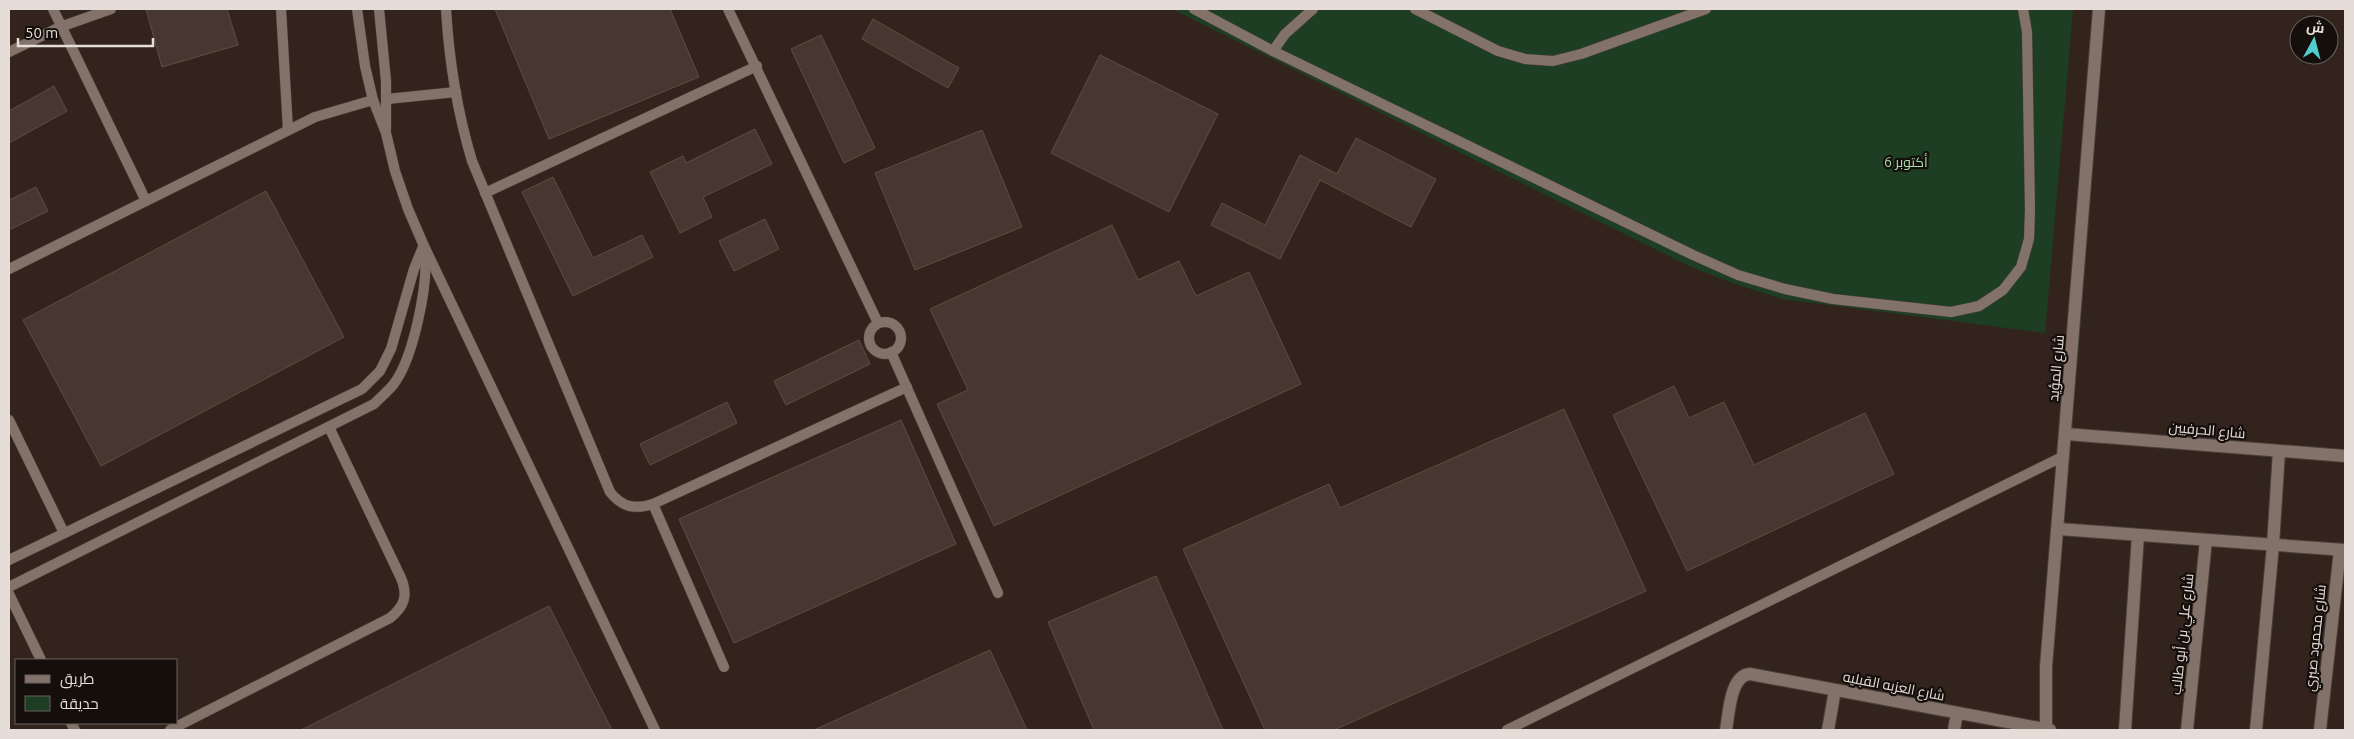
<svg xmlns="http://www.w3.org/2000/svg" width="2354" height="739" font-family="Ubuntu,Cairo,sans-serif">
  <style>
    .green { fill: #1d3e22 }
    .building { fill: #463830; stroke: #5d4d45 }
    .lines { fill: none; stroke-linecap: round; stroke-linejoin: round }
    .service-casing { stroke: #4a3f39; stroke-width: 11 }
    .minor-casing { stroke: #4a3f39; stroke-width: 14 }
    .service { stroke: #837269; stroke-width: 10 }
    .minor { stroke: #837269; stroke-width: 12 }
    .labels { text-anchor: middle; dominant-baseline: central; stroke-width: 4.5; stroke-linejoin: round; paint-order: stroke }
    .park-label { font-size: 14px; fill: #a3dea9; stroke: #150f0c }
    .street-label { font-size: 14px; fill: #e7ddd8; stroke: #150f0c }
  </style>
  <rect width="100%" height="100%" fill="#32241d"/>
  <polygon class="green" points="1172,9 2073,9 2045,333 1782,299 1732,283 1689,266"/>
  <g class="building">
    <polygon points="146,9 227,9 238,45 162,67"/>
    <polygon points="495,9 670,9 699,77 549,139"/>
    <polygon points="873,19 959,68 948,88 862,39"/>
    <polygon points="821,35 875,148 844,163 791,49"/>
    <polygon points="1100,55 1218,114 1169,212 1051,153"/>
    <polygon points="54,86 67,111 9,143 9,111"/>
    <polygon points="755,129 772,164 703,197 712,217 680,233 650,172 683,156 686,163"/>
    <polygon points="982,130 1022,227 915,270 875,173"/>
    <polygon points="1356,138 1436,179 1411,227 1320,180 1280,259 1211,225 1222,203 1265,225 1300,155 1337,174"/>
    <polygon points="553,177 593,258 642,235 653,257 573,296 522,192"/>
    <polygon points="36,187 48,211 9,230 9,200"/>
    <polygon points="266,191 344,337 101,466 23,320"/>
    <polygon points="765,219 779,249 734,271 719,241"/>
    <polygon points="1112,225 1138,280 1179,261 1196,296 1249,272 1301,384 994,526 937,404 968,390 930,309"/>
    <polygon points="859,340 870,364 786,405 774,381"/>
    <polygon points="1674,386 1689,418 1724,402 1754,465 1865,413 1894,474 1687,571 1613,415"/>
    <polygon points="727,402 737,423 650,465 640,444"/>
    <polygon points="1564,409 1646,591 1334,730 1265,730 1183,549 1329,484 1340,508"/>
    <polygon points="901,420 956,544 734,643 679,519"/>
    <polygon points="1156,576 1223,730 1094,730 1048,622"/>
    <polygon points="549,606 612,730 301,730"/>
    <polygon points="990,650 1027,730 814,730"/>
  </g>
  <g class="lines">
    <defs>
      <g id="service">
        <polyline points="53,9 146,201"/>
        <polyline points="281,9 288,130"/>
        <polyline points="357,9 365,66 373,100 386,133 395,171 408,209 424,246 655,730"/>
        <polyline points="379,9 386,81 386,129"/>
        <path d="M446 9C449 60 457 111 472 161L610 492C622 507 634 510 653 504L907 387"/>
        <polyline points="728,9 878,323"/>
        <polyline points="1194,9 1273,51 1693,255 1738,275 1785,289 1833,299 1951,312 1979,306 2003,290 2021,267 2029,239 2030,210 2027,32 2023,9"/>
        <polyline points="1415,9 1498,51 1525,59 1553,61 1581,54 1706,9"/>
        <polyline points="1273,51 1285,34 1313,9"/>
        <polyline points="9,52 60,27 111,9"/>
        <polyline points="387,99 456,92"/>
        <polyline points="485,193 757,66"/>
        <polyline points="9,269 315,117 373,100"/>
        <circle cx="885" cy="338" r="16"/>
        <polyline points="891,352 998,593"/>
        <polyline points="9,420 64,533"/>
        <polyline points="653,504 724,667"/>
        <polyline points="9,560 362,389 380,371 391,349 414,269 423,247"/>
        <path d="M9 587 374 404C380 398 388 391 393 385 413 360 428 286 425 255"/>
        <polyline points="9,594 41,660"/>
        <polyline points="71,723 75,730"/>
        <path d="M170 730 390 618C405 606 408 595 401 578L329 427"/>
        <polyline points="1507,730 2064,456"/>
      </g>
      <g id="minor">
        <polyline points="2066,434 2345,456"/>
        <polyline points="2059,529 2345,550"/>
        <path d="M1726 730C1729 714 1730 675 1750 674L2050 730"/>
        <polyline points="1828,730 1835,690"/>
        <polyline points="1954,730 1957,713"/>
        <polyline points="2046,730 2046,667 2099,9"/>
        <polyline points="2125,730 2138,535"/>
        <polyline points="2187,730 2206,540"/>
        <polyline points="2256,730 2273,545 2279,451"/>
        <polyline points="2320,730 2340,550"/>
      </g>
    </defs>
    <use href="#service" class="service-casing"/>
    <use href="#minor" class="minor-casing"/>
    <use href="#service" class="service"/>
    <use href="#minor" class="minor"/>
  </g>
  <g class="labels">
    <g class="park-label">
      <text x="1906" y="162">6 أكتوبر</text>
    </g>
    <g class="street-label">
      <text transform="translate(2056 368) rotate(-85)">شارع المؤيد</text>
      <text transform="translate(2207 430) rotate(5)">شارع الحرفيين</text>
      <text transform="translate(2182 634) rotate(-84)">شارع علي بن أبو طالب</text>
      <text transform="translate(2315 638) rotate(-84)">شارع محمود صبري</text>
      <text transform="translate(1894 686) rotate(11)">شارع العزبه القبليه</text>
    </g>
  </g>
  <rect width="2354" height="739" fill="none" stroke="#e7ddd8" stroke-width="20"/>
  <rect x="15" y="659" width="162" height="65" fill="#150f0c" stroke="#69615e"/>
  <rect x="25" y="675" width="25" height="8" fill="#837269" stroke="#69615e"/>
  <text x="60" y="684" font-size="15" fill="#e7ddd8">طريق</text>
  <rect x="25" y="696" width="25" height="15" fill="#1d3e22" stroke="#69615e"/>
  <text x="60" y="709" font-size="15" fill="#e7ddd8">حديقة</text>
  <g transform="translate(2314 40) rotate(7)"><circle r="24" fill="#150f0c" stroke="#69615e"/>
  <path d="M0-4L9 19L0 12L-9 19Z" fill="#52cdce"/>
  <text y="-8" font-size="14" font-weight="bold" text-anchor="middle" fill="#e7ddd8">ش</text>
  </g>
  <path d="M18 38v8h135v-8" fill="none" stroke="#e7ddd8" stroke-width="2.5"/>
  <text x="25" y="38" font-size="15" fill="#e7ddd8" stroke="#150f0c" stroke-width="4" paint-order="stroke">50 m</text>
</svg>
